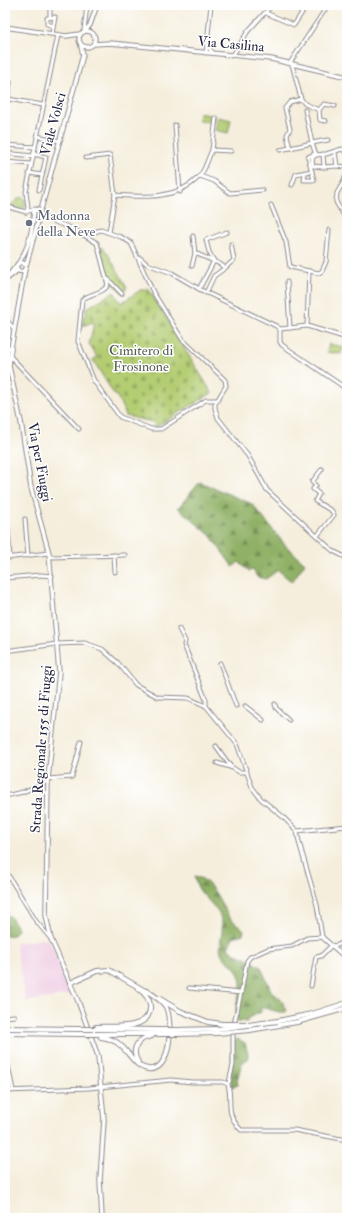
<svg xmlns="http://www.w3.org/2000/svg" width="352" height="1223" font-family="'IM FELL Double Pica',serif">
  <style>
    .built { fill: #f0d0e5 }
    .grass { fill: #b4cd73; stroke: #6b7857 }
    .forest { fill: url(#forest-firs); stroke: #586950 }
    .cemetery { fill: url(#cemetery-stones); stroke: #6b7857 }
    .park { fill: url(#park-dots); stroke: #6b7857 }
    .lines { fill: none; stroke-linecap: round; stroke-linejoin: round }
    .minor-casing { stroke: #8c888c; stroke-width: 5 }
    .major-casing { stroke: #8c888c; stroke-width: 5.5 }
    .highway-casing { stroke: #8c888c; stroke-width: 6 }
    .minor { stroke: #fff; stroke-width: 3 }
    .major { stroke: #fff; stroke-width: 3.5 }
    .highway { stroke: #fff; stroke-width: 4 }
    .highway-bridge-casing { stroke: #8c888c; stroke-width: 6; stroke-linecap: butt }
    .highway-bridge { stroke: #fff; stroke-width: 4 }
    .worship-dot { fill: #6b7280; stroke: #fff; stroke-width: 1.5 }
    .labels { text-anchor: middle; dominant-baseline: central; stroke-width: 3; stroke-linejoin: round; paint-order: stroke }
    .street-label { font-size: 14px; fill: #22223b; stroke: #fff }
    .worship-label { font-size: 14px; fill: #5b616d; stroke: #fff; text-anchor: start }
    .park-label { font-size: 14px; fill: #555e4f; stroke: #fff }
  </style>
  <defs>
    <pattern id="forest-firs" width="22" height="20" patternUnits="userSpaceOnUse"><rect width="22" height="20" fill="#8fb065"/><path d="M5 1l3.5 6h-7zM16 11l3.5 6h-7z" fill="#748f54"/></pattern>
    <pattern id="cemetery-stones" width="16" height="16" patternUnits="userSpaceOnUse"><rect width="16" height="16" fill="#b4cd73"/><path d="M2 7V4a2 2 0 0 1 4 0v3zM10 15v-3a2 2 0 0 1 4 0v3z" fill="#9ab064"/></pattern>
    <pattern id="park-dots" width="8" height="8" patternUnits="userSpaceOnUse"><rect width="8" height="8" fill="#b4cd73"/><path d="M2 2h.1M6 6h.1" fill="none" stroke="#9ab064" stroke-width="1.8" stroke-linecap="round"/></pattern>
  </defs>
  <rect width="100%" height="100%" fill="#fff"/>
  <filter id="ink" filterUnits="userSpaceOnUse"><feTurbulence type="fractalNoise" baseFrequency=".025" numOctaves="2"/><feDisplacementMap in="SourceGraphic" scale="8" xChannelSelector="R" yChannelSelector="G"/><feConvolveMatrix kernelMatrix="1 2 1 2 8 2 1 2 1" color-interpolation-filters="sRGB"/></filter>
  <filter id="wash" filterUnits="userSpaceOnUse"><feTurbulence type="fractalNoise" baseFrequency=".012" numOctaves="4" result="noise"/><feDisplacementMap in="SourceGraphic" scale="16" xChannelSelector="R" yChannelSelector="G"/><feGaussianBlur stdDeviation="0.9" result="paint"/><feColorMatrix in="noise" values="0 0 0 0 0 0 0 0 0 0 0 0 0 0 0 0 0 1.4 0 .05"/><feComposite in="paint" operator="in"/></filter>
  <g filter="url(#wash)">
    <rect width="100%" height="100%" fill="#f5eedc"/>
    <polygon class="built" points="46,939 50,942 72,994 26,1002 15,943"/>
    <g class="grass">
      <polygon points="199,113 214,116 213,123 198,120"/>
      <polygon points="218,117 231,120 228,133 215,130"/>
      <polygon points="329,344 343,347 341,354 327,352"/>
    </g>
    <g class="forest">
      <polygon points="200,482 252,504 286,546 305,563 292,582 278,570 266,579 257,577 253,570 249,571 239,562 233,567 210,535 178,508"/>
      <path d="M195 876C212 879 221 905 230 918 234 923 240 925 244 930L243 934 233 937 228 948C238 957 249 957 257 965H260L272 993 280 998 287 1010 286 1012H279L261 1007V1012L248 1018 247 1022 237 1021C237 1017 236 1015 236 1012 236 994 248 987 235 968 231 963 223 959 221 952 218 940 226 931 220 916 213 901 195 893 195 876Z"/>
      <path d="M5 915C12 915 15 924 17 930L14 935 5 936Z"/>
      <polygon points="238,1039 245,1043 249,1058 242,1063 237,1080 238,1085 232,1087 230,1075 234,1041"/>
    </g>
    <polygon class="cemetery" points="148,288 182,344 185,346 184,348 212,393 156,427 153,422 126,416 117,396 115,396 93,360 97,357 89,344 94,324 92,322 83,326 83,317 87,314 85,309 114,292 121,303 142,289 143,291"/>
    <g class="park">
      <polygon points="20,197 24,198 26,204 25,207 20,209 10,206"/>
      <polygon points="100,246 106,251 127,287 123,294 109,279"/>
    </g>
  </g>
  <g filter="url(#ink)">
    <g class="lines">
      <defs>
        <g id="minor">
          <polyline points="50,5 50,17"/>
          <polyline points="266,13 294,25 307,5"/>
          <polyline points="84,31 87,5"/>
          <polyline points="52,34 55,17 47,18 47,24 53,26"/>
          <polyline points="206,44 213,53"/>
          <polyline points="206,53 211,5"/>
          <polyline points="233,55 248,31 272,5"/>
          <polyline points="290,63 328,5"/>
          <polyline points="292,64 301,99 290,102 285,108 290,129 287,135 290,148 312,143 316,155 326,154 342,149 347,153"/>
          <polyline points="5,82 10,82 8,99 43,105"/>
          <polyline points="301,99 305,104 319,110 320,120 326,121"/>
          <polyline points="305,110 312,143 328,140"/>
          <polyline points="319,110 324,104 335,106"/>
          <polyline points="216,118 212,150 231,151"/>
          <polyline points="175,125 180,192"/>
          <polyline points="37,136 60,141"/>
          <polyline points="5,145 35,147"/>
          <polyline points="280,150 290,148"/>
          <polyline points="335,152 337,166 347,167"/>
          <polyline points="5,153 33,156"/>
          <polyline points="33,154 46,157 39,190"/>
          <polyline points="323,154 324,167 337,166"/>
          <polyline points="316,155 312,158 313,166 324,167"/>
          <polyline points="86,158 110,155 115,195"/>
          <polyline points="5,162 31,164"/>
          <polyline points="29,173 42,175"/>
          <polyline points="305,173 304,180 314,180 308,157 316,153"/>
          <polyline points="347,173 343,183 347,186"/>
          <polyline points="200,176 214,181 230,193 263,190"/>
          <polyline points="343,183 337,193 336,202 347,221"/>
          <polyline points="292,185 296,174 312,171"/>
          <polyline points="271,205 286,242 290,267 319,273 322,271 326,262 329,230"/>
          <polyline points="5,206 26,212 35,209"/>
          <polyline points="26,212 28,208 26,192 29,177 58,35"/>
          <path d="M40 213 44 218 74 229 97 243 108 285C103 294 89 293 82 300L78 341 94 381 120 417 151 429H161L206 400H218"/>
          <path d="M109 232 115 195C144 197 176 200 199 177 205 171 208 158 212 150"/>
          <polyline points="83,235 101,230 121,237 131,243 153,292 182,339 225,380 226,386 215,404 215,408 218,418 248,456 267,490 333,551 347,558"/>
          <polyline points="193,236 195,253 220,264 225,268 214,276 206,293"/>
          <polyline points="140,258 147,264 172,273 201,290 276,326 280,329 280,342 282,345 341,385 347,391"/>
          <polyline points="192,266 195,253"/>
          <polyline points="225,268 234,260 231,244"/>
          <polyline points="108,279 122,294"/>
          <polyline points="287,282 290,328"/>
          <polyline points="199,289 214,261 209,252 206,240 227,232"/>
          <polyline points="5,318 14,329"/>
          <polyline points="307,326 309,271"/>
          <polyline points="280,329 307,326 347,338"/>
          <polyline points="5,346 11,348"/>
          <polyline points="10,356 79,429"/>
          <polyline points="25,519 28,556"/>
          <polyline points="8,529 10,558"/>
          <polyline points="317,536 334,515 332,511 315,501 319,494 313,489 316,486 312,482 322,469"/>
          <polyline points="114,555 115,572"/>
          <polyline points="50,557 125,555"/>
          <polyline points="5,558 49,553"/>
          <polyline points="5,578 41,575 52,576"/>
          <polyline points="179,629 185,641 184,645 206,700 206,706"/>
          <polyline points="5,651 57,644 85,643 102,649 118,663 136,685 158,697 188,698 206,706 237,744 252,787 261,799 282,816 297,831"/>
          <polyline points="220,663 236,706"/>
          <polyline points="275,704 276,708 289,720"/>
          <polyline points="245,706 263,720"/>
          <polyline points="216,746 231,767"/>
          <polyline points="217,763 233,768 239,772 246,772"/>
          <polyline points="48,779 72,777 81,742"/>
          <polyline points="5,796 23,792 48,781"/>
          <polyline points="297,831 299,842 317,905 322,937"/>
          <polyline points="297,831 347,826"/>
          <polyline points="5,870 36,921 51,939"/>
          <polyline points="311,986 316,957 321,956 331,946 338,945 347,940"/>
          <polyline points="189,988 241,993 234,1024"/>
          <polyline points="241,993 247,961 250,957 268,949 292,946 307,938 322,937 347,959"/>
          <polyline points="5,1017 14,1016"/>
          <polyline points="5,1051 13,1090"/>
          <polyline points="229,1082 233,1065 233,1030"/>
          <path d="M5 1091 89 1088 171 1080 192 1082H223L228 1084C233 1104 224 1112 241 1130H294L347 1140"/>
        </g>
        <g id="major">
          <polyline points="5,27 66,36 80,34"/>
          <circle cx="87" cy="39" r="8"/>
          <polyline points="85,31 90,25 97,5"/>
          <polyline points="94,44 110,43 271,59 347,77"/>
          <polyline points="40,213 83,55 81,46"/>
          <circle cx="21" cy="267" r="4.5"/>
          <path d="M18 264C30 246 32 231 34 211L38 209 40 214 26 266"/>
          <polyline points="25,269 11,348 9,366 21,422 31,488 49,553 59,672 48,779 46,915 51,939 78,1001 98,1056 104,1120 100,1180 102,1218"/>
          <polyline points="8,278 18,270"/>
          <polyline points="5,280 17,265"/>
        </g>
        <g id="highway">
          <polyline points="70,983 97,971 109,970 147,992"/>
          <polyline points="160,999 180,1011 208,1022"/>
          <polyline points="278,1021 312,1014 347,1003"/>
          <path d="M96 1027C111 1026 148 1031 150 1009 151 1000 145 993 138 988"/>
          <polyline points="5,1028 77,1029"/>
          <polyline points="96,1029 159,1030"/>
          <polyline points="177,1030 217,1029"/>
          <polyline points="250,1030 297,1022 347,1008"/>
          <polyline points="5,1033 78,1034"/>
          <polyline points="98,1034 160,1034"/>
          <polyline points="177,1034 217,1033"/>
          <path d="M101 1037C108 1038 115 1040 120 1045 130 1053 135 1067 148 1069 173 1072 172 1020 166 1007 162 1000 153 995 147 991"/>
          <path d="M138 1062C130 1049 138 1038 152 1036"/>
        </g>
      </defs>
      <use href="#minor" class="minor-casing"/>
      <use href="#major" class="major-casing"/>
      <use href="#highway" class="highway-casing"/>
      <use href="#minor" class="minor"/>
      <use href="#major" class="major"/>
      <use href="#highway" class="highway"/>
      <defs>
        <g id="highway-bridge">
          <polyline points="208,1022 222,1024 246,1024"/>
          <polyline points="77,1029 96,1029"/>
          <polyline points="217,1029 278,1021"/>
          <polyline points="159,1030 177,1030"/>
          <polyline points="217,1033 250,1030"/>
          <polyline points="78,1034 98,1034"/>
          <polyline points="160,1034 177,1034"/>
        </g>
      </defs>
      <use href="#highway-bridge" class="highway-bridge-casing"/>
      <use href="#highway-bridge" class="highway-bridge"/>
    </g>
  </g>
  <circle class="worship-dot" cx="29" cy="223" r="4"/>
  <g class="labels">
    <g class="street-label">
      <text transform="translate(231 44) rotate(5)">Via Casilina</text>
      <text transform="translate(53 124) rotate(-75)">Viale Volsci</text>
      <text transform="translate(40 462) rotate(79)">Via per Fiuggi</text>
      <text transform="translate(41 749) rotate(-86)">Strada Regionale 155 di Fiuggi</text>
    </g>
    <g class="worship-label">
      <text x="37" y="215">Madonna<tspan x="37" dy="16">della Neve</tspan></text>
    </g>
    <g class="park-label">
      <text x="141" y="350">Cimitero di<tspan x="141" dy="16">Frosinone</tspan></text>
    </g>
  </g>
  <rect width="352" height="1223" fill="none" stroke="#fff" stroke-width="20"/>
</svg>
